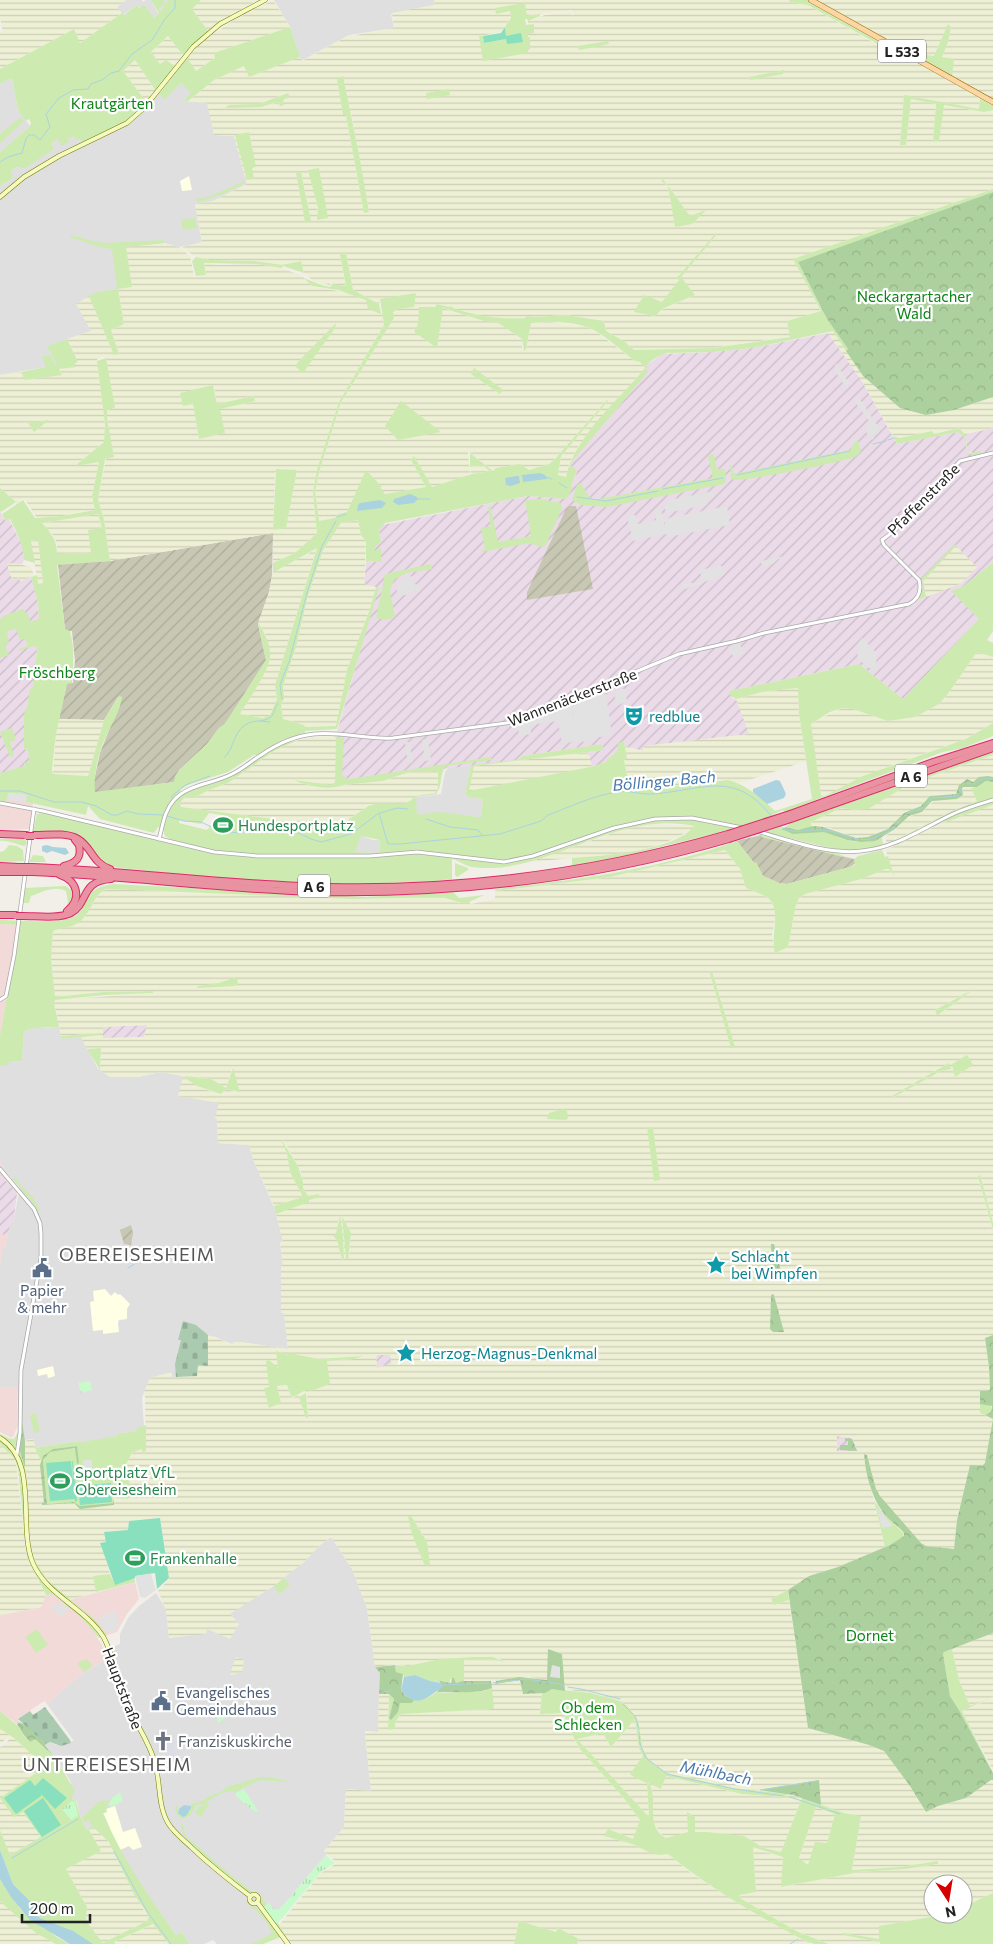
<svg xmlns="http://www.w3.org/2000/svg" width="993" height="1944" font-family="Commissioner,sans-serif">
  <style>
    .residential { fill: #e0dfdf }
    .commercial { fill: #f2dad9 }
    .industrial { fill: url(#industrial-furrows); fill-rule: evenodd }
    .education { fill: #ffffe5 }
    .construction { fill: url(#construction-furrows) }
    .farmland { fill: url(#farmland-rules); fill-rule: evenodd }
    .grass { fill: #cdebb0; fill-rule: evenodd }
    .forest { fill: url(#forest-crowns) }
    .cemetery { fill: url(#cemetery-stones) }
    .park { fill: url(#park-tufts) }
    .pitch { fill: #88e0be }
    .parking { fill: #e2e2e2 }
    .plaza { fill: #dddde8 }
    .water { fill: #aad3df }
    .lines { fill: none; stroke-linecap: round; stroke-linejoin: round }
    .stream { stroke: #aad3df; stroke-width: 1 }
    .tertiary-casing { stroke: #a9a9a9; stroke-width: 4.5 }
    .secondary-casing { stroke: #707d05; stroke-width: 5 }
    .primary-casing { stroke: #a06b00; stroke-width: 6 }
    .motorway-casing { stroke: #dc2a67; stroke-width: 8 }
    .tertiary { stroke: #fff; stroke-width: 3 }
    .secondary { stroke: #f7fabf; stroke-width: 4 }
    .primary { stroke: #fcd6a4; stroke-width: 5 }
    .motorway { stroke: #e892a2; stroke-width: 6 }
    .motorway-bridge-casing { stroke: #dc2a67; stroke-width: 8; stroke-linecap: butt }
    .motorway-bridge { stroke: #e892a2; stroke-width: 6 }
    .labels { text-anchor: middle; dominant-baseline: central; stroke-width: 4.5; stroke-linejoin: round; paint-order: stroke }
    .shield { fill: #fff; stroke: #646464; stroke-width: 1 }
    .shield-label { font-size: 14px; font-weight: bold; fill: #222 }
    .park-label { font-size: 15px; fill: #0c8416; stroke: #fff }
    .street-label { font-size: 15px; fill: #222; stroke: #fff }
    .culture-label { font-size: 15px; fill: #0d838f; stroke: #fff; text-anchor: start }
    .leisure-label { font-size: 15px; fill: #27864d; stroke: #fff; text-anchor: start }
    .service-label { font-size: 15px; fill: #4e5e75; stroke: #fff }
    .worship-label { font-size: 15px; fill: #5b616d; stroke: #fff; text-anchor: start }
    .water-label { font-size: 16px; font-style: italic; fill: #4a7aab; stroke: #fff }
    .quarter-label { font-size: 18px; letter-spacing: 1px; fill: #555; stroke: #fff }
  </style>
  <defs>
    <pattern id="industrial-furrows" width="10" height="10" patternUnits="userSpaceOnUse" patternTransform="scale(1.25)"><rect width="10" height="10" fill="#ebdbe8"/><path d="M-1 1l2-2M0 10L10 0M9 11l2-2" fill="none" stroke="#c9bcc7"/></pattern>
    <pattern id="construction-furrows" width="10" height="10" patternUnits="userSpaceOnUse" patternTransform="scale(1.25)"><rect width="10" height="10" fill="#c7c7b4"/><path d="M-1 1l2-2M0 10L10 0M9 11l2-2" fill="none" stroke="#abab9a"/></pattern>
    <pattern id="farmland-rules" width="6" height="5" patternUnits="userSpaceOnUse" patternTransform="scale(1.25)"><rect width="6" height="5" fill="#eef0d5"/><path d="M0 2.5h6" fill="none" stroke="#ccceb7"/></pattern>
    <pattern id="forest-crowns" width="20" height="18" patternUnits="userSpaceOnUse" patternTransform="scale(1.25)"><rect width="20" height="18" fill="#add19e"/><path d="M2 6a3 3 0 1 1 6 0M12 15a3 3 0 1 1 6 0" fill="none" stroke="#95b388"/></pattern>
    <pattern id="cemetery-stones" width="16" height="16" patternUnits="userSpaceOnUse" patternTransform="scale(1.25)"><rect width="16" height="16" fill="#aacbaf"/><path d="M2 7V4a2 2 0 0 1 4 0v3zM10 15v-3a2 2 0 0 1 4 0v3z" fill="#92ae96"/></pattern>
    <pattern id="park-tufts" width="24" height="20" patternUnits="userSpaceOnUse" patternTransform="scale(1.25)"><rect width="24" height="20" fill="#c8facc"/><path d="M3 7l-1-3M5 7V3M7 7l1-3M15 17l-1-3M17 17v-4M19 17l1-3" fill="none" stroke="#acd6af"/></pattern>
  </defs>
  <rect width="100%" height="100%" fill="#f2efe9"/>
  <g class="residential">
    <polygon points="126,0 142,0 143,2 146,0 151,0 158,13 163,0 168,0 165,6 154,18 137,5 123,15 117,7"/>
    <polygon points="274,0 434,0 435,5 391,14 394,28 349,35 301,61 290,27"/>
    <polygon points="12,78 18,110 30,126 0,152 0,84"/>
    <polygon points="181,83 192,93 184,101 207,103 209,105 214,135 234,136 247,184 213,201 195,204 202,243 179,247 164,243 118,289 97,292 91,331 48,346 57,365 0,375 0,186 13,178 10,171 54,149 52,143 58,139 67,139 74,136 156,91 165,98"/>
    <polygon points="471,765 465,794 469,797 483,799 481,817 416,815 416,797 441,794 445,772 449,767"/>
    <polygon points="361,836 373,840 380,840 379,853 354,852"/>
    <polygon points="35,1027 44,1028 59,1027 62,1039 81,1037 98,1069 138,1077 160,1072 183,1076 219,1103 217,1119 218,1143 249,1145 253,1159 275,1210 283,1241 280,1243 283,1266 281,1266 281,1313 284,1313 288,1349 240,1342 235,1342 232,1344 213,1336 176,1377 172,1377 172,1372 150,1378 142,1398 144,1426 137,1431 118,1434 117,1436 111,1438 81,1442 79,1441 35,1448 33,1439 24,1440 21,1427 20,1439 17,1387 0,1387 0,1266 2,1249 5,1249 10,1224 13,1223 20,1187 3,1169 0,1160 0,1065 6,1065 9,1062 22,1061 24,1032"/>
    <polygon points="331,1537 352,1569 367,1608 375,1667 380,1673 378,1732 365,1731 365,1734 371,1791 346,1789 344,1827 324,1851 327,1854 280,1909 276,1910 274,1932 268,1937 250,1944 217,1944 213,1940 204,1944 189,1944 182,1932 176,1935 141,1885 120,1850 111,1828 94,1828 87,1830 80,1816 77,1801 72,1799 71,1782 54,1756 44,1746 50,1742 56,1745 74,1741 47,1704 84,1672 113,1656 111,1648 120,1644 120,1634 128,1618 139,1606 156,1593 166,1609 169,1638 206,1628 272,1587 304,1562 320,1545"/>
  </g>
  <g class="commercial">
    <polygon points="8,793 26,802 33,803 29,829 0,830 0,802"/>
    <polygon points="0,924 20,925 0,1035"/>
    <polygon points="1,1160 4,1177 17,1191 13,1224 10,1225 5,1249 2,1249 0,1266 0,1161"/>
    <polygon points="0,1387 17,1387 18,1425 13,1437 10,1437 0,1432"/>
    <polygon points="135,1582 139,1599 127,1614 117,1632 107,1635 95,1621 70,1600"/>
    <polygon points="53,1594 71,1608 92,1628 109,1658 84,1672 47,1704 45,1701 41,1703 18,1719 19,1722 17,1724 0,1711 0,1615 41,1607 46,1595"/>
  </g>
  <g class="industrial">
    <path d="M828 333 862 381 897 444 958 432 964 437 968 453 975 455H978L968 451 965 434 993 428V562L964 586 980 619 903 699 859 664 729 691 733 699H736L750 734 644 746 643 751 625 746 624 741 615 754 607 759V762L592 767 588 752 603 750 602 744 522 756 518 760 335 782 337 732 378 588 364 584 366 561 381 562 373 548 381 542 379 530 382 525 528 496 565 499 572 487 571 486 577 472 569 464 639 383 636 380 647 366 661 354 714 352 753 348ZM962 583 926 597 919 600 923 589Z"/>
    <polygon points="0,512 6,521 9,519 23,547 24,560 22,564 7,564 12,580 19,578 20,581 31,577 38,603 39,619 29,761 25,766 0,774"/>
    <polygon points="147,1025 144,1037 103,1039 103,1027"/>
    <polygon points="0,1175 17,1193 13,1224 10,1224 8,1235 0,1234"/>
    <polygon points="378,1355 390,1355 392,1364 377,1369 376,1356"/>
    <polygon points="837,1436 852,1438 858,1451 837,1451"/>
  </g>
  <g class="education">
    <polygon points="189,176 192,190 182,191 180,181"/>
    <polygon points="105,1289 111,1296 115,1292 118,1295 120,1294 130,1304 127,1309 127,1319 119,1320 118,1323 119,1332 103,1334 103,1330 93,1331 90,1302 94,1301 93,1291"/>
    <polygon points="53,1366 55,1376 48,1378 47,1374 38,1376 37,1370"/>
    <polygon points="115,1806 123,1832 135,1828 142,1847 133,1850 129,1846 120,1850 103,1813 107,1812 106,1809"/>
  </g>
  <g class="construction">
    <polygon points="570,506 576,506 593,589 527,600 527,592 566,509"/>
    <polygon points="273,533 272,575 269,592 258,624 266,660 230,717 224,725 219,728 207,744 179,770 174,782 94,793 94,781 100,753 122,697 118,697 104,720 59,719 67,683 73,683 75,661 72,631 67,631 65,629 58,564 110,561"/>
    <polygon points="761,835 762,837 854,859 856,863 850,867 787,884 779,883 763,876 756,863 754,863 737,841"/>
    <polygon points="131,1225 133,1233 131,1245 124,1244 120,1230"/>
  </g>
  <g class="farmland">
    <polygon points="0,0 126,0 117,7 122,13 80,43 74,29 0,69 0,32 3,32 0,18"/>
    <polygon points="201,0 258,0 224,19 208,31 191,8"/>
    <polygon points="273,0 290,27 215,53 215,58 196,71 187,58 205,39 236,19"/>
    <path d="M434 0H789L790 2 808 5 876 44 883 47 893 48 980 97 979 109 904 96 900 145 906 144 911 99 936 104 933 142 939 141 943 105 984 112 993 110V189L794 259 821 312 787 321 791 336 713 348 634 350 625 342 606 331 604 321 566 315 504 319 480 317 443 305 437 348 442 308 484 321H497L522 339V350L526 349 531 323 550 322 583 326 594 330 635 361 640 362 645 368 579 445 569 464 567 477 558 475 561 456 608 401 607 400 554 460 549 464 529 470 520 464 496 468 493 471 468 451 470 476 432 487 414 457 411 460 426 487 385 494 368 472 347 512 338 514 335 518 318 521 315 492 319 472 341 402 393 317 392 312 398 309 414 307 380 300 379 304 353 290 346 253 340 254 346 287 333 285 331 281 330 285 315 282 304 273 301 261 282 265 255 261 210 260 196 257 182 248 183 247 202 242 195 204 213 201 247 184 234 136 214 135 207 103 188 101 214 80 244 66 250 76 300 57 302 61 350 35 351 36 394 28 392 13 434 5ZM572 10 573 17 571 12 545 15 528 21V25L534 24V32L528 34 530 49 483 61 480 36 501 32 511 18 510 11 527 16ZM288 93 289 97 283 100 280 106 278 102 267 106 226 107 259 104ZM351 113 369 212 364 213 346 114ZM249 132 255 167 252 168 238 144 235 136ZM319 168 317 220 318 208 309 170ZM301 172 308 205 306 222 296 174ZM663 179 690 216 705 211 675 227 668 186 661 181ZM695 295 659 311 655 316 634 312 662 302Z"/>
    <polygon points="816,0 993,0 993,99 952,76 941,58 948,42 951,27 948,25 934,56 913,53"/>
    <polygon points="168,36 183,55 175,66 171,62 161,65 151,53"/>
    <polygon points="135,60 156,91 147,103 123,71"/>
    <path d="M164 243 179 247 190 256 194 277 206 275 204 263 219 265 256 264 282 268 303 277 312 286 352 294 366 300 381 314H383L384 325 339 402 313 493 317 533 295 553 273 563V533L110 561 104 520 98 499 106 459 114 457 107 418V410L114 408 106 358 103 357 97 359 105 424 104 442 76 465 99 461 92 496 95 510 63 516 37 518 24 498 17 503 0 488V375L21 372 26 380 62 374 59 369 78 362 67 339 91 331 76 304 89 296 114 354H119L111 330 124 324 118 289 131 287 126 247ZM214 386 217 404 254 396 255 401 220 409 199 439 193 404ZM297 470 286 527 273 530 275 472Z"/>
    <polygon points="833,331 863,376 954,410 993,397 993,428 965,434 959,428 934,434 932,431 900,438 893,436 862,381 828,333"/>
    <polygon points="482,465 491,471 471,474 470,467"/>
    <polygon points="98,514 102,528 91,553 57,554 57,543 53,535 42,523"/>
    <polygon points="358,520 361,535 366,542 364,584 376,587 370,609 347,670 336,726 304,727 304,725 283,719 281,702 284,699 283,686 296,647 307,599 323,550 341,523"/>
    <polygon points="38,540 43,583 38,584 31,541"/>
    <polygon points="956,546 977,567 962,583 926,597 923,581"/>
    <polygon points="317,547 275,685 277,699 270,716 263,718 240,714 258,685 270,658 266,635 258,623 269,592 273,571 308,554"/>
    <polygon points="14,563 31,567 34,576 20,581 19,578 12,580 7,564"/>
    <polygon points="977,652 993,657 993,723 966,739 892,765 823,797 821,795 810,724 842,708 853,709 888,721 915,717 939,704 947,695"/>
    <polygon points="798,688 799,714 806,761 740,783 720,780 644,790 629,786 624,759 627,759 625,746 642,751 644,746 749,734 736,699 762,692"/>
    <polygon points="59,719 104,720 88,776 53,774 56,734"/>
    <polygon points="331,736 337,738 335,782 331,785 296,782 313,786 336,788 343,785 383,781 409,772 436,771 438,772 438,789 435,793 415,796 411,801 404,804 372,804 330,831 315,831 298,826 284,824 273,819 181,807 180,803 184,798 194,798 209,790 228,783 274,751 291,742 312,737"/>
    <polygon points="588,752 592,767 600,765 600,763 619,760 482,806 483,799 469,797 465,794 469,791 473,766"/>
    <polygon points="993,755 993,777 988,776 973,782 967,779 961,782 957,792 954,795 934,794 921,806 907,812 888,829 879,831 872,836 856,838 830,828 811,827 811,822 841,808 857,810 893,794 911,783"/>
    <polygon points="967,786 971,788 977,801 952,811 887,844 885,836 896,829 906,818 922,812 935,800 957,799 963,795 962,789"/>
    <path d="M993 805V1223L980 1175 978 1176 993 1230V1335L985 1338 989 1367 990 1390 980 1391V1413L993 1419 986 1461 982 1466H970L957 1519 954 1549H949L926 1546 913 1536 880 1496 876 1489 867 1455H863L885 1547 838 1567 809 1576 788 1590 771 1599 774 1605 789 1600 808 1728 869 1745 884 1751 911 1786 926 1812 938 1806 966 1798 991 1780H993V1893L963 1907V1884H933V1914H948L879 1926 880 1939 843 1934 880 1942V1944H829L798 1932 737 1897 756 1892 753 1847 764 1852 783 1856 782 1887 859 1872 905 1869 938 1864 925 1863 901 1867 852 1870 861 1817 844 1813 821 1805 819 1780 752 1791 701 1782 666 1773 649 1760 643 1750 638 1720 627 1706 620 1701 607 1697 566 1689 563 1680 562 1654 548 1649V1681L528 1677 500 1681H464V1660H494L504 1662 500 1659 493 1657 449 1659 408 1666 397 1664 375 1667 367 1608 352 1569 331 1537 320 1545 304 1562 272 1587 230 1614 239 1624 230 1639 207 1629 206 1634 169 1638 166 1609 158 1591 169 1579 160 1518 129 1521 128 1530 106 1542 101 1543 110 1574 94 1576 96 1592 70 1600 48 1581 36 1565 31 1549 24 1472 25 1441 33 1439 41 1461 45 1505 74 1503 76 1506 114 1504V1498L128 1499 125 1466 132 1453 141 1449 144 1454 146 1449 145 1395H143L150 1378 172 1372V1377L197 1376 198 1365 208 1366V1335L232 1344 235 1342H240L288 1349 284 1313H281V1266L283 1265 280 1243 283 1241 276 1214 308 1200V1196L303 1188 301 1172 283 1139 287 1154 290 1172 304 1197 274 1206 253 1159 249 1145 218 1143 217 1119 215 1118 219 1103 178 1096 183 1076 160 1072 138 1077 111 1078 100 1070 101 1048 87 1049 81 1037 101 1035V1033L61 1036 54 1003 55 1000 153 993V991L103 992 55 997 51 959 53 931 84 918 100 892 111 888 201 894 218 892 353 899 442 897 460 903 469 902 471 904 495 899V891L610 877 725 850 740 869 746 888 763 895 768 898 773 905 776 912 772 935 775 953 788 947 796 904 799 898 805 894 861 879 886 869H889L893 876 886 850 946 821ZM972 990 971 991 939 1015 935 1010 937 1009ZM147 1025 144 1037 103 1038V1027ZM949 1063 950 1069 941 1071 894 1097 892 1096ZM232 1069 237 1092 226 1089 221 1094 207 1090 197 1086 187 1076 211 1079 226 1088ZM339 1216 344 1245 343 1261 338 1241 333 1237 336 1234ZM342 1216 351 1233 349 1256 346 1258ZM773 1294 774 1295 783 1332H773L770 1329 771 1295ZM277 1352 288 1355 289 1354 319 1359 363 1357 354 1359 327 1361 304 1392 292 1398 287 1386H277L281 1403 265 1388H269L278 1368ZM378 1355H390L392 1363 377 1368 376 1356ZM305 1393 307 1394 308 1417 299 1396ZM837 1436 852 1438 858 1451H837ZM413 1519 425 1538 424 1564 421 1556Z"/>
    <polygon points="655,824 694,826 694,828 678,837 656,846 627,853 529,862 628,828"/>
    <polygon points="0,1444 15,1459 16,1464 27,1557 46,1595 41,1607 0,1615"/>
    <polygon points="993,1633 993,1697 970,1706 959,1680 952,1649"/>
    <polygon points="236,1657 244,1660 242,1672 232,1675 230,1674"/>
    <polygon points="521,1680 523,1694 542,1692 540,1714 564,1713 567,1726 580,1749 623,1797 640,1820 633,1839 608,1829 605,1836 632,1844 647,1851 667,1853 691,1873 717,1890 810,1944 577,1944 579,1939 577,1937 575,1938 558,1928 556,1933 519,1921 514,1944 290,1944 279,1925 321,1873 337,1863 324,1851 344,1827 346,1789 371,1791 365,1731 378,1732 379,1694 389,1694 388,1730 395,1729 395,1722 401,1714 493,1709 491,1684"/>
    <polygon points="993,1698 993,1770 962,1711"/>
    <polygon points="635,1719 639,1748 643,1756 649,1782 654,1785 662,1788 665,1776 742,1794 784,1797 788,1794 802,1798 781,1852 764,1848 748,1838 707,1832 695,1832 688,1812 688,1832 670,1838 663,1836 655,1825 653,1819 652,1789 649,1783 647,1783 649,1814 648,1816 576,1739 603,1733 611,1747"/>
    <polygon points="0,1729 14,1738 43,1765 36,1773 23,1812 41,1837 10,1855 0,1830 0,1747 4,1745 10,1738 8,1737 0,1744"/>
    <polygon points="816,1807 835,1814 827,1844 808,1866 799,1859"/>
    <polygon points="94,1828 109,1842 144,1911 149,1916 147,1921 103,1943 89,1925 86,1918 87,1907 66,1869 101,1851 89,1830"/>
    <polygon points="0,1901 49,1939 56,1944 0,1944"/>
    <polygon points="154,1924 169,1944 115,1944 114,1942"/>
  </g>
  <g class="grass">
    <polygon points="151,0 163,0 165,3 159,9 161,11 168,0 201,0 192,9 208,31 183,55 168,36 151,52 160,64 166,60 175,66 156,91 135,60 123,71 147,103 126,122 82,142 80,139 76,140 74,136 68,139 69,142 62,146 58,139 52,143 54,149 25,168 17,167 11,171 13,178 0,186 0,152 30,126 31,123 29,119 26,121 18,110 12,78 0,84 0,69 74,29 80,43 122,13 124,15 137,5 140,8 144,5 154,18 159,13"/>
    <polygon points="789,0 816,0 913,53 934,56 948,24 951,27 948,42 942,57 954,59 952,76 993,99 993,110 984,112 944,105 939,141 933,142 936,104 911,99 906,145 900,145 904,95 979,109 980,97 893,48 883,47 808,5 790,2"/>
    <polygon points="525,3 527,16 540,14 540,16 528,21 527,19 525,19 526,25 534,24 534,33 528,34 528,37 530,37 530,49 528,50 528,53 483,61 479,36 483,36 484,43 506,39 505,27 511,18 510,11 496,14 495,8"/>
    <polygon points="290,27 300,57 249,77 244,66 214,80 188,101 184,101 191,93 181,83 165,99 159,94 187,58 196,71 215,58 214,53"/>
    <polygon points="608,41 609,44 579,50 578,46"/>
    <polygon points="784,70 783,74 750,80 750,77"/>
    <polygon points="343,76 360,160 369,212 364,213 346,115 343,115 337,79"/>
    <polygon points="449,89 450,95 427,99 426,93"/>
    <polygon points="288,93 290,97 283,100 284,105 280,106 278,102 261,107 225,108 229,105 259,104"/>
    <polygon points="21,117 24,121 0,143 0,134"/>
    <polygon points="249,132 256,167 252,168 254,179 247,180 235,135"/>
    <polygon points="319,168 328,218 317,220 318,208 308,170"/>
    <polygon points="301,172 311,221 305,222 296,173"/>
    <polygon points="663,179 690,216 706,210 692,224 675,227 668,186 661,181"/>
    <path d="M244 181 245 183C229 192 215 198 197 202L196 199 211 196Z"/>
    <path d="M993 189V192L798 262 827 319 848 349 846 351 833 331 753 348 714 352 668 353C658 355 651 360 645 368L649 371 570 464 577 471 571 486 573 487 568 497 565 499 528 496 385 523 379 530 381 542 374 548 375 550 381 548V562L366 561V542L361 535 358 520 341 523 323 550 307 599 296 647 283 686 284 699 281 703 283 719 304 725 305 727 336 726 347 670 370 609 376 587 379 588 337 729 305 731V733L283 740 257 755H254L228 772 190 784 180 790 183 795 189 791 233 776 266 753 281 745 302 738 274 751 228 783 209 790 194 798H184L180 803 181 807 273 819C282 824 290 823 299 826 329 836 333 830 358 813 362 811 367 806 371 805 386 799 404 811 415 796L435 793 438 789V772L436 771 409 772 383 781 343 785C330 791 306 786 294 780L331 785 335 782 336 738 333 736 344 738 342 775 349 779 491 757 492 760 446 766C439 774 443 786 436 794L416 797 417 814 421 815C437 808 463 816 481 817L483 799 469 797 465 794 471 765 518 760 522 756 602 744 603 750 588 752 474 766 469 791 600 765V763L607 762V759C614 755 619 751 618 743L624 741 627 759 624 760 629 786 644 790 728 780C747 785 761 798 775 811L812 799 799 714 798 688 762 692 736 699 731 696 729 691 859 664 903 699 979 619 951 591 964 586 993 562V631L987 640 993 643V657L977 652 947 695 939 704 915 717 888 721 853 709 842 708 830 712 811 724 821 795 823 797 863 776 966 739 993 723V736L963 748 943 752 784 812 783 810C773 814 761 822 749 825 740 827 739 824 730 830L627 855 572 866V858C601 856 676 851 694 826 629 812 572 855 511 866 500 868 484 869 472 867 465 866 458 860 452 859V879L435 881C328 887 219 880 112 867L101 863 79 836 68 833 33 832 37 814 43 813 209 853 211 850 170 839 165 836 163 829 158 827 154 833 100 819 88 806 86 815 26 802V795L9 793 6 802H0V773L25 766 24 763 29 761 28 750H24V714L28 704 29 691 33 686 37 651V648L33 646 19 651 18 649 28 646 25 639 20 640 16 629 7 631 9 643 5 645 9 655 0 658V620L3 616 23 609 29 616 30 622 39 619 38 603 31 577 37 575 38 584 43 583 38 540 31 541 35 563 24 560C23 544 17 533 10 519L6 521 2 514 23 500 35 518 63 516 95 510 92 496 99 462 75 466 104 442 105 424 97 361 106 358 115 408 107 410V418L114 457 105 459 98 499 104 520 110 561 57 565 65 629 70 631C75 648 73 666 72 683L67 684 56 734 52 769 53 774 88 776 104 720 119 696 122 697C120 711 113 722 107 734 99 751 93 774 95 792L174 782 175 776 179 770 207 744 219 728 224 725 266 660 258 623C265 633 271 645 270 657 269 671 248 701 240 714L263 718 270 715 277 699 275 685 317 548 274 572 273 571V563L295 553 317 533 313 493 317 470 339 402 384 325 380 299 416 293 414 307 398 309 393 312 394 318 341 402 319 472 315 492 319 521 335 518 338 514 347 512 366 470 382 487H380L385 494 426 487 411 460 414 456 432 487 472 474 490 471 482 465 470 467V453L493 471 496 468 520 464 529 470 549 464 554 460 607 400 608 401 561 456 558 475 566 477C576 434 618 401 645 368L640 362 635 361C622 351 608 338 594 330 576 321 551 321 531 323L526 349 524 351 522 339 497 322 484 321 443 308 437 348 414 332 418 324 419 307H436V304L450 307 451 306 453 308C478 317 500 319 525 318L527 316 535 317 566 315 604 321 606 331 625 342 634 350 713 348 790 337 787 321 821 311 793 259ZM98 514 102 528 88 530 91 553 57 554C57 539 51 533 42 523ZM209 813 222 815V821L232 823 231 829 223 827 216 828 213 823 207 830 179 823V820L201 824ZM361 836 380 840 379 853 355 852Z"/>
    <polygon points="195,218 197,228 183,230 181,220"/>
    <polygon points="716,233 717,234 681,277 695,295 662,309 655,316 634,312 644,295 662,302 679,280 677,278"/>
    <path d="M71 235 93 241 105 243 163 240 164 243 126 247 132 287 118 289 124 324 111 330 119 354 114 355 89 296 97 292 117 289 112 249C99 248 84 241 71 238Z"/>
    <path d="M346 253 353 290 379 304 381 314 368 309 366 300 338 290 312 286 303 277 282 268 256 264 204 263 206 275 196 276 192 261 196 257 210 260 255 261 282 265 301 261 304 273 283 266 282 268C299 274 313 284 330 287L332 284 346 286 340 254Z"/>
    <polygon points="336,323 335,328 303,373 296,367 297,363"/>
    <polygon points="67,339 78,362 75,363 76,367 59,369 62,375 25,380 21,372 46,367 42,356 51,356 55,365 57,365 47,346"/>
    <polygon points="474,368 503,390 500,394 471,374"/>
    <polygon points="213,385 217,404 254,396 255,401 220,409 225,433 199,439 193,404 183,406 180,393"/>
    <polygon points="401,401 441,432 398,440 385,426"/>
    <polygon points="49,420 34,432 28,423"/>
    <polygon points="959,428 965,434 968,451 970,453 981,451 981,453 975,455 968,453 964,437 958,432 897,444 893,436 900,438 932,431 934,434"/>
    <path d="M856 440H858L861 451 858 455 853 458C837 462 739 484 731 479L730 465H732L733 473H738L850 450Z"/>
    <polygon points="711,454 714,455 717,469 725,469 726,480 725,484 607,507 581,505 572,500 577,485 580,483 591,499 598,499 713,478 708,457"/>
    <polygon points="276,469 297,470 286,528 273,530"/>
    <polygon points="0,488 16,502 1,512 0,511"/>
    <polygon points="539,499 561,503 562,508 546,545 542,547 529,543 482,552 482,550 485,549 481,528 491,526 488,508 490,506 491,509 498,542 531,536 525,500"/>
    <polygon points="955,544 956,546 923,581 926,597 918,600 923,589 922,578"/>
    <polygon points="431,564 432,569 406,573 394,580 390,591 395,617 386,620 376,618 385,574"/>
    <polygon points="12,728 16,740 10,742 14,756 10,757 0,732"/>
    <polygon points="993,752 993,755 911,783 868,809 857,810 841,808 811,822 811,827 798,830 786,827 792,821"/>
    <polygon points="986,781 993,782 993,805 946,822 945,821 897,845 896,840 952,811 977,801 971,788 977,787"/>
    <path d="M779 827C797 840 806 829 825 832 833 833 839 839 847 840 857 843 873 842 882 837L883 846 859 850H839L764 832Z"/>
    <polygon points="761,835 839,854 847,858 762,837"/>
    <path d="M0 839H25L27 843 25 846C16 845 9 840 0 841Z"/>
    <path d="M737 841 754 863 756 862 763 876 779 883 787 884 850 867 855 865 854 859 858 856 882 850 885 857 888 856 894 876 889 869H886L861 879 805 894 799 898 796 904 788 947 775 953C770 935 782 910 768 898 762 893 753 892 746 888L740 869 725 850 610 877 495 891 496 889C577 880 659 869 737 841Z"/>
    <polygon points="9,845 17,846 23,850 24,861 0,862 0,852 4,851"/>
    <polygon points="33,855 43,856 46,862 29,862"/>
    <polygon points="455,863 468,868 468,870 457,877 455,875"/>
    <path d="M114 884 364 897 453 892 459 898 484 895 465 904 442 897 353 899 106 889C92 896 92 913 79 922 72 928 62 927 53 931L51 959 55 997 103 992 153 991V993L105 995 55 1000 54 1003 59 1027C46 1028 34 1026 24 1032L22 1061 9 1062 7 1066 0 1065V1035L20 925 0 924V920C17 920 56 924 71 918 92 910 78 888 114 884Z"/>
    <path d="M66 886 72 891V899L66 907 68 902 66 891C55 885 42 892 31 896L29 903H23L24 888Z"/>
    <polygon points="712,972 735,1047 731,1048 710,973"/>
    <polygon points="237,977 238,985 235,986 197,988 198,986 219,983"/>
    <polygon points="974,989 938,1015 937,1015 935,1010 937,1009"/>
    <polygon points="101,1033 101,1035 62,1039 61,1036"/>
    <polygon points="101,1048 100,1070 87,1049"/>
    <polygon points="967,1055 973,1065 955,1077 952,1064"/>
    <polygon points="949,1063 951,1069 941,1071 894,1097 892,1096"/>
    <polygon points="233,1068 240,1092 226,1089 221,1094 197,1086 185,1078 185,1076 211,1079 226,1088"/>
    <polygon points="563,1109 567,1111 568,1118 566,1120 547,1119 549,1113"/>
    <polygon points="647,1127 653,1128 660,1180 654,1181"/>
    <polygon points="281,1139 298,1166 303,1182 303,1188 308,1196 319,1194 319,1197 309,1200 309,1202 276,1214 274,1206 303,1197 290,1172 287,1154"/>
    <polygon points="980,1175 993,1223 993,1230 978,1176"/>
    <polygon points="18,1178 17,1182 32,1196 40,1211 38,1212 30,1199 12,1179"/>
    <path d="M340 1215 343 1236 344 1261C338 1254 341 1242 333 1236L336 1233Z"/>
    <polygon points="342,1216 351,1233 348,1260 346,1258"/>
    <polygon points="276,1351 288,1355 288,1353 319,1359 363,1356 354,1359 327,1361 330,1384 311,1391 306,1390 293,1397 291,1396 287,1385 277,1386 281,1403 269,1408 264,1388 269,1387 266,1361 269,1360 278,1368"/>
    <polygon points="306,1393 308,1418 306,1418 299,1397"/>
    <polygon points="980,1404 991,1404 991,1412 985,1415 980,1413"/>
    <polygon points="35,1412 40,1431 34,1433 30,1416"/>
    <path d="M146 1425V1449L144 1454 141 1449 132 1453 125 1466 130 1475 128 1499 113 1498V1503L80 1506 74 1502 47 1504 43 1460 50 1452 76 1448 77 1463V1446C64 1448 47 1447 41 1461L35 1448 79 1441 81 1442 117 1436V1434L136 1431 137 1428Z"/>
    <polygon points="19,1430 20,1451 25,1468 28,1531 34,1560 48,1581 95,1620 107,1635 99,1638 82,1618 53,1594 46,1595 27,1557 18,1469 15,1459 0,1444 0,1434 8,1438 14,1439"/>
    <polygon points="874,1500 881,1511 904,1534 902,1539 885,1547"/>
    <polygon points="408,1516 411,1516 413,1519 427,1542 430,1565 428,1566 424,1564 412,1534"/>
    <polygon points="110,1574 115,1584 134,1578 135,1582 96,1592 93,1576"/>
    <polygon points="284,1578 290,1585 279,1594 274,1586"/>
    <polygon points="788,1590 789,1600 774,1605 771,1599"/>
    <polygon points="37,1629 48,1645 36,1653 25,1637"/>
    <polygon points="952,1649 959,1680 970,1706 993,1697 962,1711 993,1773 959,1710 950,1696 943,1654 944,1652"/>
    <polygon points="474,1657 493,1657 505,1662 494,1660 464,1660 464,1681 456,1683 454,1678 450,1679 450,1683 430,1681 415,1675 404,1677 403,1674 396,1672 395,1665 408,1666 440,1659"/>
    <polygon points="87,1659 93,1666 84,1672 77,1663"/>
    <polygon points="492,1688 494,1709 401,1714 395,1722 395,1729 388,1730 389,1694 394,1699 389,1718 400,1703 412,1703 414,1700 429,1697 437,1692 445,1693 484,1691"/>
    <path d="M552 1689 591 1693 620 1701 627 1706 638 1720 643 1750 649 1760 666 1773 732 1788 788 1794 784 1797 742 1794 666 1776 661 1789C653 1785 635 1779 630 1774L643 1756 639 1748 635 1719 611 1747 603 1733 577 1739 648 1816 649 1814 647 1783H649C659 1800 644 1826 666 1838L688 1832 687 1812 695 1817V1832H707L744 1836 764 1848 781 1852 802 1798 844 1813 861 1816 852 1870 901 1867 938 1861V1864L905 1869 859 1872 781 1887 783 1857 753 1847 756 1892 740 1895 738 1897 798 1932 829 1944H814L809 1942V1943C760 1917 710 1889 667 1853 656 1859 643 1848 632 1844 623 1841 614 1839 604 1836L608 1829 633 1839 640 1820 623 1797 580 1749 567 1725 564 1713 540 1714 542 1692ZM816 1807 835 1814 827 1843 815 1842 808 1865 799 1858Z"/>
    <path d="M0 1711 18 1726 23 1735 30 1742 34 1738 54 1756 75 1791 72 1796V1799L76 1801 80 1816 87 1830 92 1827 89 1820 85 1822 82 1818 98 1802 110 1800 107 1805 108 1808 106 1809 107 1812 103 1813C121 1857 149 1896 176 1935L182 1932 189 1944H169L153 1924 114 1942 115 1944H93L62 1927 40 1918 36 1914 33 1904 13 1884 0 1850V1830L10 1855 41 1837 23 1812 14 1817 0 1798 36 1773 43 1765 14 1738 0 1729ZM94 1828 109 1842 134 1894 149 1916 147 1921 103 1943 89 1925 86 1918 87 1907 66 1869 101 1851 89 1830Z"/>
    <path d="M259 1777H270L288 1781V1782L260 1780 235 1792C225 1789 214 1797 206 1803L209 1804 201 1817 195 1813 199 1807 205 1804 196 1805 191 1815 182 1819 178 1816 174 1807 178 1806V1812L183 1817 191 1808V1804L205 1800V1798L225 1790 224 1788Z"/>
    <path d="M181 1824H183L185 1834 189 1839 229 1874 253 1892H248C233 1881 179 1843 181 1824Z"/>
    <polygon points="0,1879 21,1910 58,1938 70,1944 56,1944 36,1933 3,1904 0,1901"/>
    <polygon points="993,1893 993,1944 880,1944 880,1942 843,1935 843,1933 879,1939 879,1926 948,1914 963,1914 963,1907"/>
    <path d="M260 1896 267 1904 265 1907 275 1923H278L290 1944H285L281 1937 263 1944H250L268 1936 272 1932C268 1923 258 1908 249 1908L254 1906 261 1912 264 1907 260 1900Z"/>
    <polygon points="519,1921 556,1932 558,1928 579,1939 577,1944 514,1944"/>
  </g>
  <g class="forest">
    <polygon points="993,192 993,397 954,410 926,415 900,408 863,376 846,351 848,349 827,319 798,262"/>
    <polygon points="988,776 993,777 993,782 986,781 977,787 963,787 962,789 963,795 957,799 932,801 922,812 909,816 895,829 875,841 861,842 847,840 824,832 793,834 781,829 786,827 798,830 813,826 823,827 856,838 868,837 888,829 904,813 921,806 930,796 956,794 959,785 967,779 973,782 979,777"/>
    <polygon points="771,1244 774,1244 782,1275 772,1275"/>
    <polygon points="773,1294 774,1295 784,1332 773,1332 770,1329 771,1295"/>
    <path d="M993 1335V1633L944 1652 943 1654 950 1696 959 1710 993 1773V1780H991L966 1798 938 1806 926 1812 910 1786 884 1751 869 1745 808 1728 788 1590 809 1576 838 1567 890 1545 904 1536V1533C897 1525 888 1520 882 1511 871 1496 865 1471 864 1454L867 1455 876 1489 880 1496 921 1543 926 1546 954 1549 957 1520 970 1465 982 1466 985 1463 993 1419 985 1415 991 1412 992 1406 980 1404V1391L990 1390 989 1367 985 1338Z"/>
    <polygon points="21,1415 25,1441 25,1468 20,1451"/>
    <polygon points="845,1438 852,1439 857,1451 840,1450 840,1445 848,1445 848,1441 845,1441"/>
    <polygon points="77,1446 79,1463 77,1464 75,1448 50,1452 43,1460 47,1504 74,1502 80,1506 113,1503 114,1498 114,1505 80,1509 74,1503 42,1505 42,1503 44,1502 40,1465 43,1456 53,1449"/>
    <polygon points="548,1649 562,1654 565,1691 552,1689 545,1693 523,1694 520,1680 495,1684 496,1681 519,1677 547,1680"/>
    <polygon points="395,1665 396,1672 403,1674 401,1690 406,1696 414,1700 412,1703 400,1703 398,1712 391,1720 389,1718 394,1699 389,1694 379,1694 380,1673 375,1667"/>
    <path d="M452 1678H454L456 1683 463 1681H491L492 1688C477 1694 453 1692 437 1692L442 1684 439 1681 451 1683Z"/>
    <polygon points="19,1722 27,1726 46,1744 45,1746 54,1756 35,1739 30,1742 23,1734 17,1724"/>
    <polygon points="819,1780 821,1805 793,1795 759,1790"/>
  </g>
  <g class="cemetery">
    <polygon points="183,1321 196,1325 208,1335 208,1366 198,1365 197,1376 176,1377 175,1364 181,1340 178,1340"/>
    <polygon points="45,1707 70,1740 71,1743 61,1746 50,1742 46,1744 18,1719 30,1711 33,1715"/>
  </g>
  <g class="park">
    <polygon points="90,1381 92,1390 81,1393 78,1383"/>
    <polygon points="222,1708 229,1708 230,1715 218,1723 216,1710"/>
    <polygon points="244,1789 258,1811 258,1812 254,1811 236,1796 236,1793"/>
    <polygon points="120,1792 123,1801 111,1807 109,1804 112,1798"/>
    <polygon points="72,1801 75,1802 78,1816 71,1820 62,1809"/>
    <polygon points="326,1855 335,1863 322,1871 278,1923 275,1923 264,1907 268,1903 276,1910 280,1909"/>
  </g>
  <g class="pitch">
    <polygon points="505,27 506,36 521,33 523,42 507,44 506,39 484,43 483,36 501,33"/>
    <polygon points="214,820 232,823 231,829 223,827 216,829 213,823"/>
    <polygon points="71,1461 73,1483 72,1461 73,1461 77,1501 75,1502 75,1499 50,1501 46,1463"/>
    <polygon points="111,1483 112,1502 80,1505 78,1486"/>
    <polygon points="160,1518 169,1578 157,1589 155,1573 135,1576 135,1578 115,1585 100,1543 106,1542 104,1532 128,1530 129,1521"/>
    <polygon points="43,1778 67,1798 55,1809 41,1794 41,1796 16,1814 4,1798 30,1780 35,1786"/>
    <polygon points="43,1798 61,1825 42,1837 24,1811"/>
  </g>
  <g class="parking">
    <polygon points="836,363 849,383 847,389 834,370"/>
    <polygon points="857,395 880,429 878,434 876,432 873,440 866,432 869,421 855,402"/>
    <polygon points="713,491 714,497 706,498 707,505 666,513 664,503 669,502 669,500"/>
    <polygon points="727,506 730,525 668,537 667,534 633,541 627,516 635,515 637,524 656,520 654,510 661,509 666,533 664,519"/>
    <polygon points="786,556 787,558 778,559 773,564 762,566 761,561"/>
    <polygon points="719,566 722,566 724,575 682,590 681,584 702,582 700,570"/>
    <polygon points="412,576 414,578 414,584 419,585 419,591 412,592 412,594 399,596 397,595 397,584 402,579 404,580 404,578"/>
    <polygon points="862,638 876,652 877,672 876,673 858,659 857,645"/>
    <polygon points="740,645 744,653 735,657 732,655 728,647"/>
    <polygon points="621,689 625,689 627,701 617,706 614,692"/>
    <polygon points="601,691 602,695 606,694 612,735 594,738 594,741 562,743 558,721 530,725 531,734 519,736 518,726 519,723 539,719 539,716 565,706 571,705 574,721 572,703"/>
    <polygon points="428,739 431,760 425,761 422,740"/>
    <polygon points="405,742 409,742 413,762 408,763"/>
    <polygon points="8,793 27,795 26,802 7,800"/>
    <polygon points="83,1460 92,1460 93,1478 85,1479"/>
    <polygon points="877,1508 893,1526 882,1528"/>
    <polygon points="151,1574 156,1590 145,1598 140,1597 135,1576"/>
    <polygon points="60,1602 69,1609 62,1617 51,1609 53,1604 57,1606"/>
    <polygon points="113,1610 115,1610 119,1627 115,1628 115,1630 107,1632 99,1622 98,1618 113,1612"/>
    <polygon points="552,1665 560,1667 560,1678 550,1677"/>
  </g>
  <polygon class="plaza" points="167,1737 170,1742 177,1740 178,1742 173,1744 176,1754 179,1753 180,1755 178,1756 180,1761 169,1766 167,1748 157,1746 158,1744 167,1745 167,1740 165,1738"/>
  <g class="water">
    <polygon points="540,473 545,475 547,479 523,482 522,475"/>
    <polygon points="516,476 519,476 520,483 511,486 506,485 505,478"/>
    <polygon points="410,494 417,497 418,499 414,503 398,505 393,502 394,499"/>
    <polygon points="380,500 386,503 382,508 357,511 358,505 360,503"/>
    <polygon points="776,780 780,781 786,794 784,798 767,804 753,792 753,789"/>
    <polygon points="47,845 53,847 66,848 69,853 65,855 52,851 47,853 42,851 42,846"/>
    <path d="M415 1675 430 1681 442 1683 443 1687C428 1696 417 1711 401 1690L404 1677Z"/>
    <polygon points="184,1805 191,1806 191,1808 186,1816 183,1817 178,1813 179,1809"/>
    <polygon points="0,1850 13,1884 35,1906 36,1914 40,1918 73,1931 93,1944 70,1944 30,1920 11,1897 0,1879"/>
  </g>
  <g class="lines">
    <g class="stream">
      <polyline points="0,162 8,157 22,153 26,139 29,135 34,135 40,140 50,127 46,114 59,98 73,90 88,89 91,84 102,80 111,73 119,71 132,54 152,40 165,19 175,8 175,0"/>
      <polyline points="888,440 894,438"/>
      <polyline points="873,444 886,441"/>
      <polyline points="737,475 850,451"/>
      <polyline points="546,477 552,479"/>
      <polyline points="559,483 567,488"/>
      <polyline points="663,489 723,478"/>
      <polyline points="577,497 606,501 658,491"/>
      <polyline points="418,499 430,499"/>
      <polyline points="337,517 346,514"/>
      <polyline points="282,699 280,685 289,662 307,593 322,546 336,521"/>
      <polyline points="261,721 270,722"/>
      <path d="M224 758C234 749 233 733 245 725 253 719 263 723 271 717 274 714 275 707 278 703"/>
      <polyline points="0,791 20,791 54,802 82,802 96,806 112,815 117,815 127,811 138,814 163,815"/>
      <polyline points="171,797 185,785 210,776"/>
      <polyline points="380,813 397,808 408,809"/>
      <path d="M167 816 184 821 201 822 220 831 240 833 258 829H268L283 832 299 833 311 839 321 842 351 834 379 813 388 844H400L500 834 541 821 548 815C570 807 594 795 618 792 630 790 641 795 653 794 703 790 735 769 772 817"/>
      <polyline points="426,819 450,827 478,830 482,835"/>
      <path d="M780 826C792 836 806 829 820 830 849 831 855 849 887 833 895 828 899 819 906 814 917 808 925 812 931 798L958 796 960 793V788L965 783 974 784C980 779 984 777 993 780"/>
      <polyline points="128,1268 138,1262"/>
      <polyline points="493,1683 527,1679 561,1684 563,1687"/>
      <polyline points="443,1685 491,1683"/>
      <polyline points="568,1687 581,1689 620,1699"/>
      <polyline points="382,1692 391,1691"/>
      <polyline points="623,1704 635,1716 639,1729"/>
      <polyline points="639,1733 640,1744 646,1758 667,1774 735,1789 783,1796"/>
      <polyline points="760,1790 817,1781"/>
      <polyline points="790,1797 840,1814"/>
      <polyline points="114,1851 148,1913 171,1944"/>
      <polyline points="12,1858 78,1819"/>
      <polyline points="790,1944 798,1939"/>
    </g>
    <defs>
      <g id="tertiary">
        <polyline points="0,803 43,811 214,852 258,856 370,856 417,852 504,862 533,856 614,828 655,819 692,818 743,828"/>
        <path d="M756 831C789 840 827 855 861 851 896 848 923 828 953 814 966 808 980 804 993 800"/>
        <path d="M159 839C163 825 164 811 174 800 189 784 213 784 232 774 243 769 251 761 261 755 277 744 294 736 314 734 340 731 367 740 393 738L513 722 679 654 737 641 764 633 909 604C918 599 922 591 919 580L884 545 882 540 894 531 960 461 993 453"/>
        <polyline points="0,1000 6,996 14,956 34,809"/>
        <polyline points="0,1169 34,1209 40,1223 41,1234 41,1258 21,1370 20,1433 17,1454"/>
      </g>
      <g id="secondary">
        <polyline points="0,197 24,177 59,156 127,123 144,108 193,47 220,24 265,0"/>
        <path d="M0 1438C39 1462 18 1523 32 1561 45 1595 86 1608 104 1638 114 1657 117 1680 125 1699 133 1720 148 1739 154 1760 161 1780 157 1804 168 1823 174 1833 184 1840 192 1848 210 1865 230 1881 250 1896"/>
        <circle cx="254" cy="1899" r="4.5"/>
        <polyline points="257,1902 288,1944"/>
      </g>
      <polyline id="primary" points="811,0 993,102"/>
      <g id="motorway">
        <polyline points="790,814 933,762 993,743"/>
        <polyline points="791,819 993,748"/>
        <polyline points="0,834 26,835"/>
        <path d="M33 835C47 835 66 832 78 839 92 847 92 863 110 869"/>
        <polyline points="0,866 19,867"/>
        <path d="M64 866C76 863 82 858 79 845L75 840"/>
        <path d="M32 867C131 871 230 885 329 887 464 890 599 871 728 834"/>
        <polyline points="0,872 19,872"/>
        <path d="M32 872C126 876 220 889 314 892 454 895 595 878 729 839"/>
        <path d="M60 875C78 881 82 899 67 911"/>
        <polyline points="0,915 16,915"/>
        <path d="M23 916C37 916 58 919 71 913 89 903 80 881 111 879"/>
      </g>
    </defs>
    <use href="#tertiary" class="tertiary-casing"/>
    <use href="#secondary" class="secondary-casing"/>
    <use href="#primary" class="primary-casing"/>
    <use href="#motorway" class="motorway-casing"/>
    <use href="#tertiary" class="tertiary"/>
    <use href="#secondary" class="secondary"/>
    <use href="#primary" class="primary"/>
    <use href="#motorway" class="motorway"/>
    <defs>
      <g id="motorway-bridge">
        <polyline points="728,834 790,814"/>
        <polyline points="26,836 34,836"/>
        <polyline points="729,839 791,819"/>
        <polyline points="19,867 32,867"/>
        <polyline points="19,872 32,872"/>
        <polyline points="16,916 23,916"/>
      </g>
    </defs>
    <use href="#motorway-bridge" class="motorway-bridge-casing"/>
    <use href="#motorway-bridge" class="motorway-bridge"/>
  </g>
  <defs>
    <symbol id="theatre-bare" viewBox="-9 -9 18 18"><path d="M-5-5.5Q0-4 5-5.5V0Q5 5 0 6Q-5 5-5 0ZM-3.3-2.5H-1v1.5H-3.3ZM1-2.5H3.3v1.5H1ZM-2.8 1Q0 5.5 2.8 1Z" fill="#0f9aa8" stroke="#fff" stroke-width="2.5" paint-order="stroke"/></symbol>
    <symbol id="stadium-bare" viewBox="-9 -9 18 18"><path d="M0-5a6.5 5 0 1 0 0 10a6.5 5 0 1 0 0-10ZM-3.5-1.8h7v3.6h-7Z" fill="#2e9e5b" stroke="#fff" stroke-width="2.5" paint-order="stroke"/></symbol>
    <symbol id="sight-bare" viewBox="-9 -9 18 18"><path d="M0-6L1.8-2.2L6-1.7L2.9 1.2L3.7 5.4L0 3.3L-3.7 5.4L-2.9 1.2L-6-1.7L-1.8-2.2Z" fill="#0f9aa8" stroke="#fff" stroke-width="2.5" paint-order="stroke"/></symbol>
    <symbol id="civic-bare" viewBox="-9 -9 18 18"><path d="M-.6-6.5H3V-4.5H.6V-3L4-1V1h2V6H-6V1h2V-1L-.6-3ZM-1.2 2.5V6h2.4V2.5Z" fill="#5c6f8a" stroke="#fff" stroke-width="2.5" paint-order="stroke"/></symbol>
    <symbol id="church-bare" viewBox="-9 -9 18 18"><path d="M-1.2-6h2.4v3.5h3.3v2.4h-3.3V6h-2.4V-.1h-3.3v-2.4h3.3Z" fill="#6b7280" stroke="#fff" stroke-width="2.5" paint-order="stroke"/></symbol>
  </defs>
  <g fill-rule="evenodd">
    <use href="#theatre-bare" x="620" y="702" width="28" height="28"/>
    <use href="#stadium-bare" x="209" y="811" width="28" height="28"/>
    <use href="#sight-bare" x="702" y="1251" width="28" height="28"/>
    <use href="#civic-bare" x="28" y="1254" width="28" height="28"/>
    <use href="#sight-bare" x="392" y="1339" width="28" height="28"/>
    <use href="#stadium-bare" x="46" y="1467" width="28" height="28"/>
    <use href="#stadium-bare" x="121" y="1544" width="28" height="28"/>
    <use href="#civic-bare" x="147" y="1687" width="28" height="28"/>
    <use href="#church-bare" x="149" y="1727" width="28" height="28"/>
  </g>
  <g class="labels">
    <g class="shield">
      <rect x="878" y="39.5" width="48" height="23" rx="4"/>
      <rect x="895" y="764.5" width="32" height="23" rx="4"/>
      <rect x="298" y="874.5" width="32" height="23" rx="4"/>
    </g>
    <g class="shield-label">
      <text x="902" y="51">L 533</text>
      <text x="911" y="776">A 6</text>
      <text x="314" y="886">A 6</text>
    </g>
    <g class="park-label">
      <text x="112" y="103">Krautgärten</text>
      <text x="914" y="296">Neckargartacher<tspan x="914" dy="17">Wald</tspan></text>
      <text x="57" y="672">Fröschberg</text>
      <text x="870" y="1635">Dornet</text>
      <text x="588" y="1707">Ob dem<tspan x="588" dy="17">Schlecken</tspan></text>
    </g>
    <g class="street-label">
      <text transform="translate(923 499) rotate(-45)">Pfaffenstraße</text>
      <text transform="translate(572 697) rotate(-21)">Wannenäckerstraße</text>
      <text transform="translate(123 1688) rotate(69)">Hauptstraße</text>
    </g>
    <g class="culture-label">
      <text x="649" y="716">redblue</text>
      <text x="731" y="1256">Schlacht<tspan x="731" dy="17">bei Wimpfen</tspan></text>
      <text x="421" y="1353">Herzog-Magnus-Denkmal</text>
    </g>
    <g class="leisure-label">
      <text x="238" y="825">Hundesportplatz</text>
      <text x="75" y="1472">Sportplatz VfL<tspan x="75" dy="17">Obereisesheim</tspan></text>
      <text x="150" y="1558">Frankenhalle</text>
    </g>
    <g class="service-label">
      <text x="42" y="1290">Papier<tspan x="42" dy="17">&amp; mehr</tspan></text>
      <text x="176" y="1692" text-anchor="start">Evangelisches<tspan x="176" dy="17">Gemeindehaus</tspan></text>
    </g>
    <g class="worship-label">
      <text x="178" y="1741">Franziskuskirche</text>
    </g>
    <g class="water-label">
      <text transform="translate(664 780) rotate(-5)">Böllinger Bach</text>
      <text transform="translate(716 1772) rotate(11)">Mühlbach</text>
    </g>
    <g class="quarter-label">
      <text x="137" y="1254">OBEREISESHEIM</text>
      <text x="107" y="1764">UNTEREISESHEIM</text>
    </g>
  </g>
  <g transform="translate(948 1899) rotate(168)"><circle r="24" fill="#ffffff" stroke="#a7a7a7"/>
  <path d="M0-4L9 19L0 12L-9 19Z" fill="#d40000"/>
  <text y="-8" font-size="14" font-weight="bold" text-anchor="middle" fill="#222222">N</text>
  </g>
  <path d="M22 1914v8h68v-8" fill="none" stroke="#222222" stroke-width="2.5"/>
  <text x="30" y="1914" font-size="15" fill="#222222" stroke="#ffffff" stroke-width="4" paint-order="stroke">200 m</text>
</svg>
